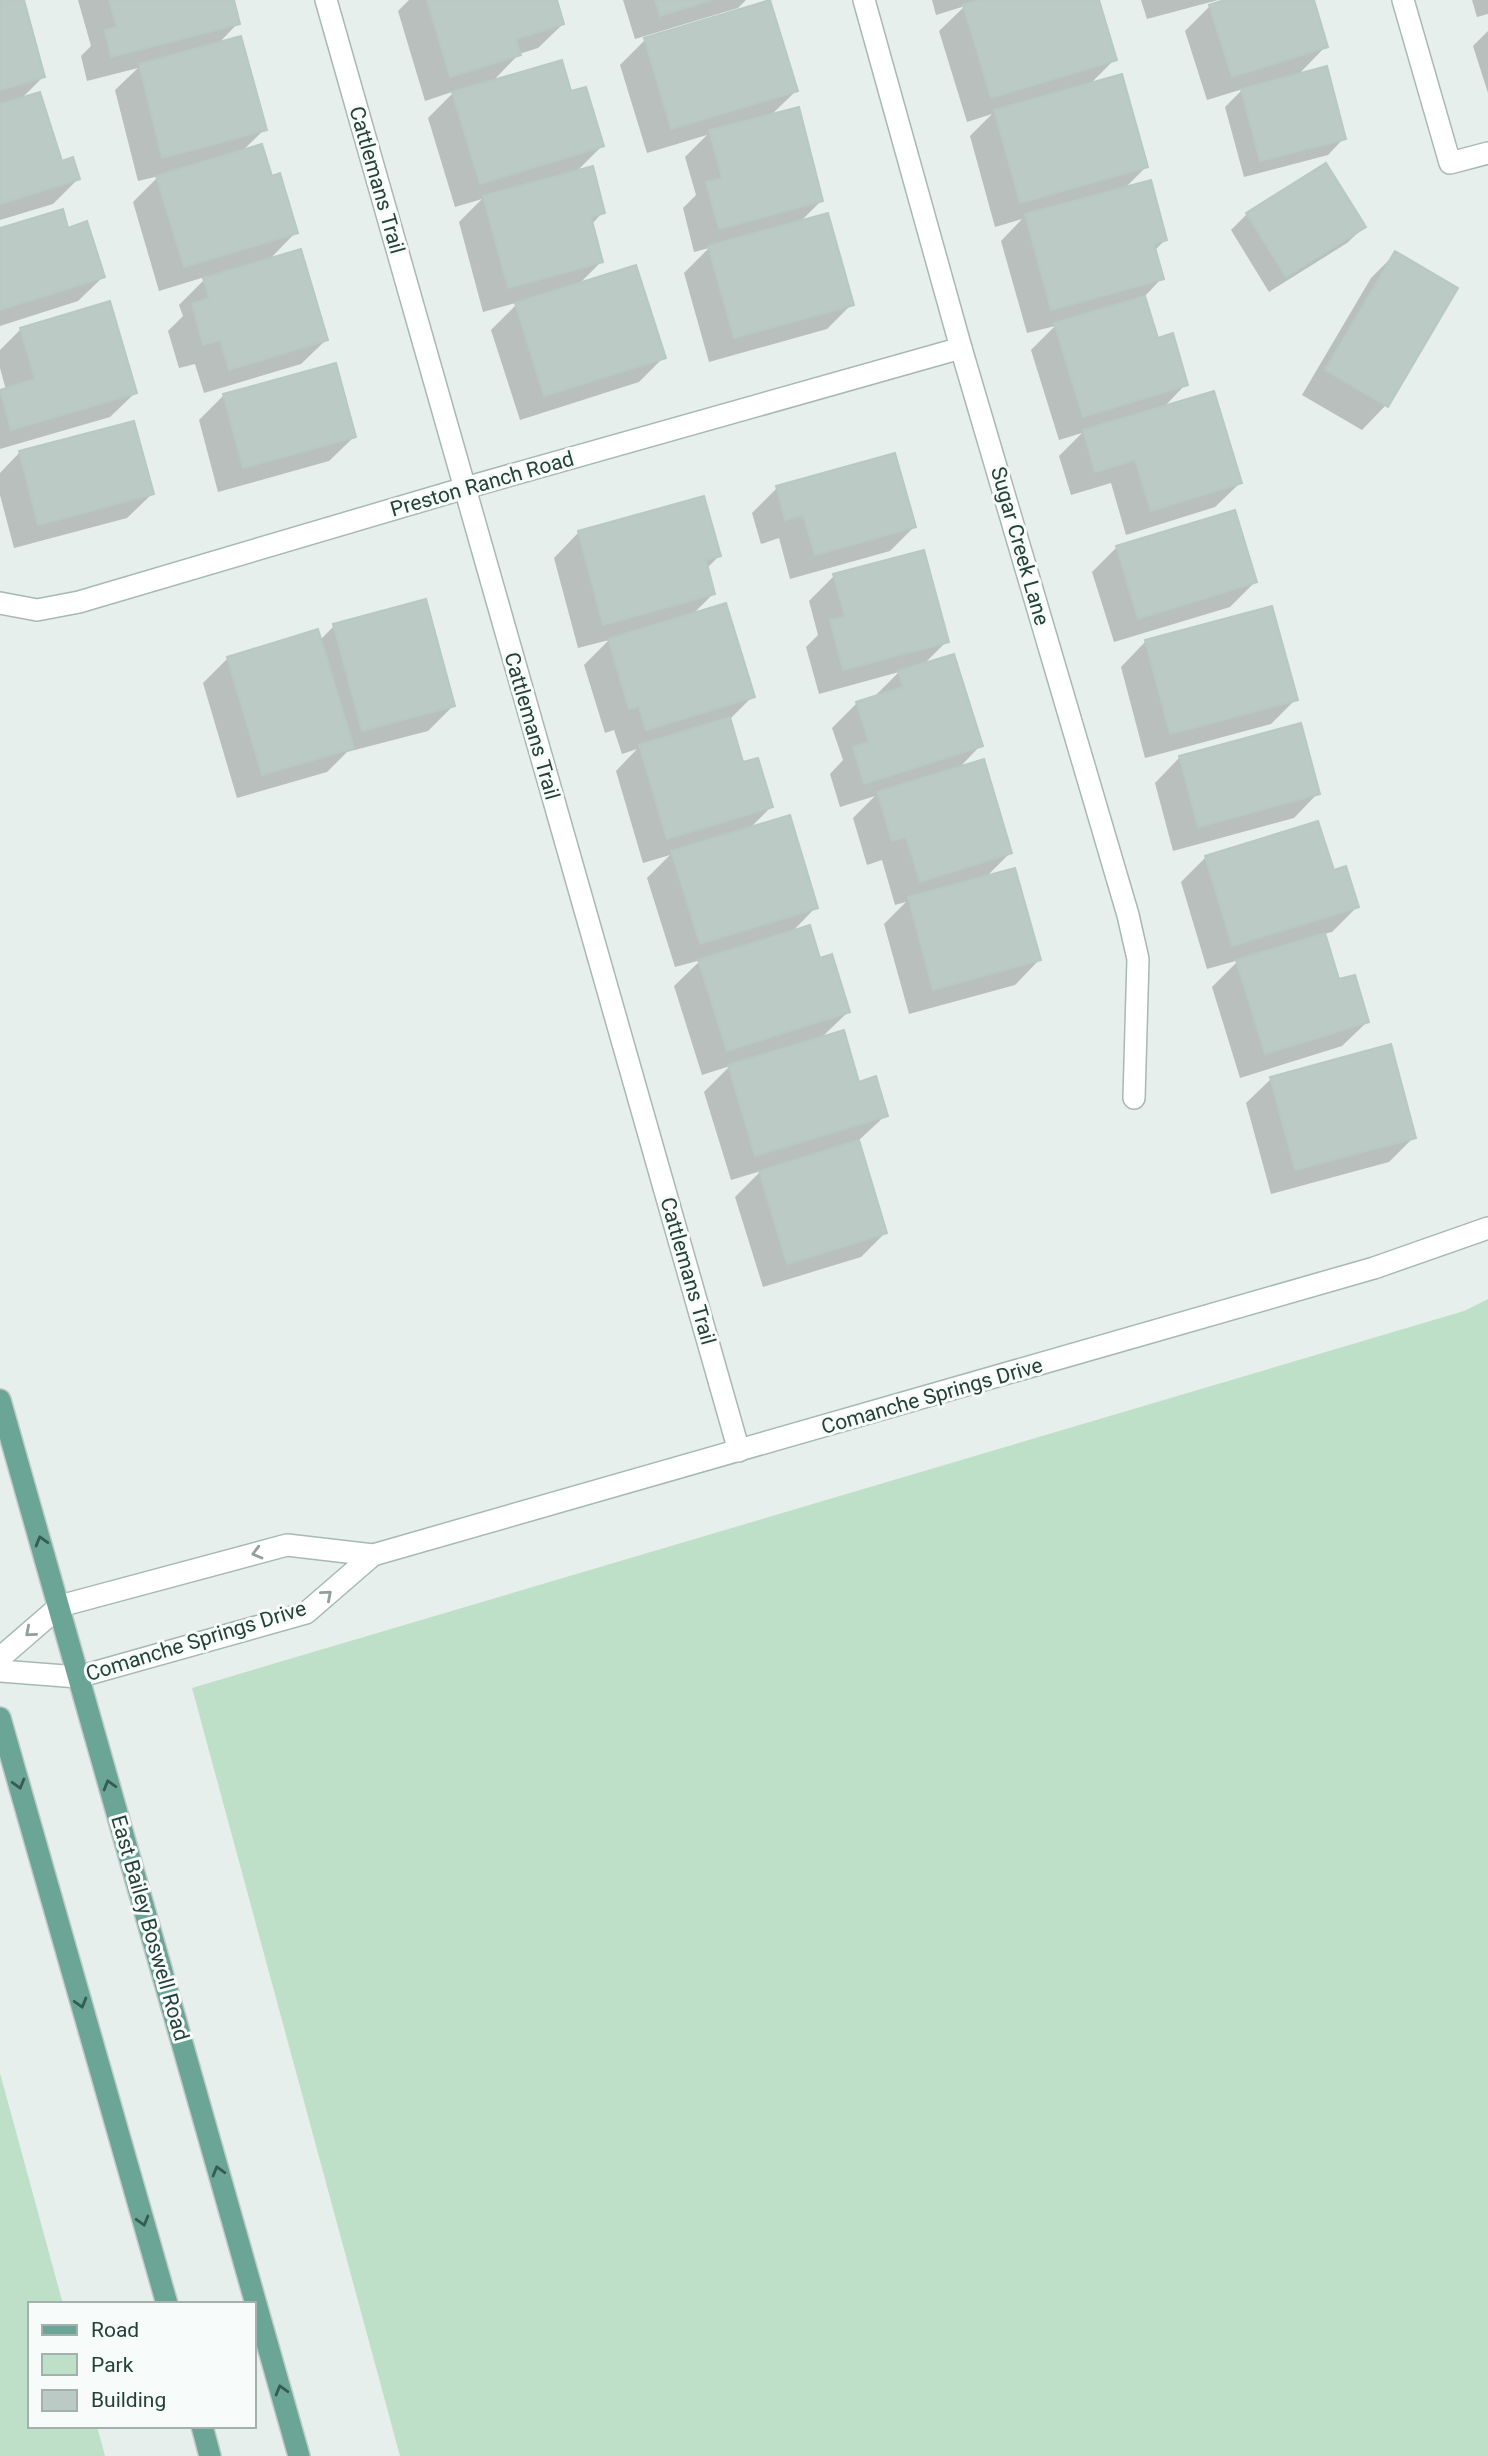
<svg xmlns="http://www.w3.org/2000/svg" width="1488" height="2456" font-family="Roboto,sans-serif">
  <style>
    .green { fill: #bfe0c8 }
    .shadow { fill: #0003 }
    .building { fill: #bbcac4; stroke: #b8c9c2; stroke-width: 2 }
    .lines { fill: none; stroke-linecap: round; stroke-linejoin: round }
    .minor-casing { stroke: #a8b8b2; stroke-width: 24 }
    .major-casing { stroke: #c2cac8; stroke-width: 24 }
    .minor { stroke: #fff; stroke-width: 21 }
    .major { stroke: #6aa596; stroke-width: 21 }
    .oneway { stroke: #365b51 }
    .oneway2 { stroke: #92a09c }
    .labels { text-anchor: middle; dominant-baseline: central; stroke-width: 6; stroke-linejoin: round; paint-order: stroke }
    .street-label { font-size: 21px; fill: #24423a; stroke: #f7fbf9 }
  </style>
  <rect width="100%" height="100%" fill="#e6efeb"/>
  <g class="green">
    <polygon points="1488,1299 1488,2456 400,2456 192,1688 1464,1311"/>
    <polygon points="0,2073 63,2304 30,2304 30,2426 97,2426 105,2456 0,2456"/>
  </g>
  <g class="shadow">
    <polygon points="0,0 22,0 43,77 20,100 61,163 78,179 53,204 0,220"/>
    <polygon points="78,0 232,0 238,23 217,45 265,129 241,152 270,179 296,232 268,261 326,340 301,364 204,393 195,364 179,368 168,331 183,316 179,305 208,276 159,291 133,202 159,176 138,181 115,90 138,68 87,81 81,56 91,46"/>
    <polygon points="409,0 556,0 563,24 538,48 519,54 492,82 570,93 602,146 575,173 603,212 591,225 601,262 577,286 664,357 639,382 520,420 491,330 519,302 483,312 459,222 482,199 455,207 428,118 455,91 425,101 398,11"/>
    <polygon points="623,0 746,0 738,8 635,39"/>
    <polygon points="932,0 1097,0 1115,59 1089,85 1146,167 1123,190 1165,240 1154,251 1162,278 1144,297 1157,340 1186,384 1163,408 1240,483 1215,507 1126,535 1111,483 1071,495 1059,456 1082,433 1059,440 1031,350 1055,326 1027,333 1001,241 1022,219 995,227 970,136 992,114 967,122 939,31 965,6 936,15"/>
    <polygon points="1141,0 1218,0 1147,19"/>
    <polygon points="1227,0 1312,0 1326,46 1297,76 1344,138 1328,155 1244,177 1225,107 1243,89 1207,100 1185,31 1210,6"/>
    <polygon points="1472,0 1488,0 1488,14 1477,17"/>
    <polygon points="1488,31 1488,93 1473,46"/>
    <polygon points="648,37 796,91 770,116 822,200 799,223 852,304 827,329 709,362 684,273 709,248 694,252 683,208 696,195 685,157 707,135 647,153 620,65"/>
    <polygon points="1247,214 1364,227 1347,243 1269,292 1231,230"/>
    <polygon points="0,230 67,230 103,277 78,301 0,326"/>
    <polygon points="1396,253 1386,405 1362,430 1302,395 1371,278"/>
    <polygon points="21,329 135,393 110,417 0,449 0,392 6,390 0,368 0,350"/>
    <polygon points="224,395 354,437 329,461 218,492 199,420"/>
    <polygon points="20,452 152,494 127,518 14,548 0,495 0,473"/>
    <polygon points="777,488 914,527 890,551 790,579 779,538 761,544 752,513"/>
    <polygon points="703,498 719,556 707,568 713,594 692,615 753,696 729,720 742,765 771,807 749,829 816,907 791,933 819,960 848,1012 820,1039 886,1115 858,1141 885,1233 861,1257 763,1287 735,1197 761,1171 731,1180 704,1092 730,1066 702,1075 674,986 701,960 675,967 647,878 670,855 643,863 616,771 637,749 622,754 614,730 605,733 584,665 609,640 578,648 554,558 578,533"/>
    <polygon points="1117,547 1255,582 1230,607 1114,642 1092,572"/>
    <polygon points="834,576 947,641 923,665 981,745 958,769 1010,853 985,878 1039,960 1015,985 909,1014 884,924 906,902 895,905 882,860 867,865 853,818 875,796 840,807 830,774 843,760 832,728 857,703 873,698 899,672 819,694 806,647 818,635 809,601"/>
    <polygon points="334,626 453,706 428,731 347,752 327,772 237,798 203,683 228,658 320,640"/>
    <polygon points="1145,642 1296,699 1271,724 1145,758 1121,667"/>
    <polygon points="1300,725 1318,793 1294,818 1173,851 1155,783 1179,758"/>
    <polygon points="1206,857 1357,907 1332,932 1324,934 1338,981 1367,1022 1342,1046 1240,1078 1212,987 1239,960 1207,969 1181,882"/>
    <polygon points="1271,1079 1414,1137 1389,1162 1271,1194 1246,1103"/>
  </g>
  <g class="building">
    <polygon points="0,0 24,0 45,77 0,90"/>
    <polygon points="109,0 234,0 240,24 111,57 105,30 117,27"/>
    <polygon points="427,0 557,0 564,24 516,39 521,55 450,77"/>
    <polygon points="655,0 711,0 660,16"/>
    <polygon points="770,0 798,91 671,129 644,38"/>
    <polygon points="980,0 1099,0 1117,60 991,98 963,5"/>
    <polygon points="1224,0 1314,0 1328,47 1232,77 1209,5"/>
    <polygon points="241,36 267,130 162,158 139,64"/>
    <polygon points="562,60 571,91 586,87 604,146 480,184 452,92"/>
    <polygon points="1327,66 1346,139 1260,161 1241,89"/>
    <polygon points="1122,74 1148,167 1020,203 994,110"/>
    <polygon points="40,92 62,161 73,157 80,179 0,204 0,104"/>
    <polygon points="799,107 823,201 719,229 706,182 722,178 709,130"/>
    <polygon points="262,144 272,176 280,173 298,233 184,267 156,176"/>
    <polygon points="1326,163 1366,227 1286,277 1246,213"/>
    <polygon points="593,166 605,213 591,217 603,262 508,288 483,196"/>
    <polygon points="1151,180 1167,240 1154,244 1164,279 1051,310 1025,214"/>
    <polygon points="63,209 68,228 87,221 105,277 0,310 0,228"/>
    <polygon points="828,213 854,305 734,338 708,246"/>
    <polygon points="301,249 328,340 229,370 220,340 203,345 192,304 209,298 203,278"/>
    <polygon points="1395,251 1458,288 1388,407 1325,370"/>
    <polygon points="636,265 666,358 544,396 515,303"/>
    <polygon points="1145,296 1158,338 1173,333 1188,385 1083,417 1054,323"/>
    <polygon points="110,301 137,393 11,430 0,390 35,379 20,328"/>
    <polygon points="336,363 356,437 243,468 223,394"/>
    <polygon points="1214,391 1242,483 1151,511 1135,460 1095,472 1083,430"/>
    <polygon points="134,421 154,494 38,525 19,451"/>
    <polygon points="895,453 916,527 815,555 803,515 785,520 776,486"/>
    <polygon points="704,496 721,556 706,560 715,594 603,625 578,531"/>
    <polygon points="1235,510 1257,582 1138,619 1116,546"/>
    <polygon points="924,550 949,642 843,670 830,620 845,617 833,574"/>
    <polygon points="426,599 455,706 362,731 333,624"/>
    <polygon points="726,603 755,697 646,730 639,707 629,709 608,639"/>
    <polygon points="1272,606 1298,700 1170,734 1145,640"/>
    <polygon points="318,629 354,748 262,775 227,657"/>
    <polygon points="954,654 983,746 864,784 853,747 869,742 856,702 903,687 898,671"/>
    <polygon points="730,717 743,762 758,758 773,807 667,839 639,745"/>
    <polygon points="1301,723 1320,794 1198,827 1179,756"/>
    <polygon points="984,759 1012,853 920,882 906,837 892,841 877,792"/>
    <polygon points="790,815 818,908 700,944 671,851"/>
    <polygon points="1318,821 1334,870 1346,866 1359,907 1232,946 1205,856"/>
    <polygon points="1015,868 1041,960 933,990 908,897"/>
    <polygon points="810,925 820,958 832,954 850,1012 727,1051 698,960"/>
    <polygon points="1325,933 1339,979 1355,975 1369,1022 1265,1054 1236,960"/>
    <polygon points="844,1030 859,1082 876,1076 888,1116 755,1156 728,1065"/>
    <polygon points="1391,1044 1416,1138 1295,1170 1270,1077"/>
    <polygon points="859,1140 887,1233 787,1264 759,1171"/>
  </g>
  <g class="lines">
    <defs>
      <g id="minor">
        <polyline points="326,0 739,1451"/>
        <polyline points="864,0 961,348 1128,915 1138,959 1134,1098"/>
        <polyline points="1403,0 1450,163 1488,153"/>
        <polyline points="0,603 37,610 79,602 465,488 961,348"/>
        <polyline points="0,1658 60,1606 287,1545 373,1555 1374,1268 1488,1228"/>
        <polyline points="0,1671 78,1677 306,1613 373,1555"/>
      </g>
      <g id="major">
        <polyline points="0,1400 299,2456"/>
        <polyline points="0,1718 167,2304"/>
        <polyline points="202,2426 210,2456"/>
      </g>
    </defs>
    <use href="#minor" class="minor-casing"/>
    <use href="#major" class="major-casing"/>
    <use href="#minor" class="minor"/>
    <use href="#major" class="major"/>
  </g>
  <defs><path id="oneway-chevron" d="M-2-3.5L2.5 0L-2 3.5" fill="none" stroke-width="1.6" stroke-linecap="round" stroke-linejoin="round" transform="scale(1.75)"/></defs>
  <g class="oneway">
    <use href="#oneway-chevron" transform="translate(41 1541) rotate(-106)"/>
    <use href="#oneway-chevron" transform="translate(19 1784) rotate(74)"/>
    <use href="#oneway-chevron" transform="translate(109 1785) rotate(-106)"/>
    <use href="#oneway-chevron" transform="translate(81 2003) rotate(74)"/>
    <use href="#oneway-chevron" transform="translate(218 2171) rotate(-106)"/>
    <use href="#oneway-chevron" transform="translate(143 2221) rotate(74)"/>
    <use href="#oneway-chevron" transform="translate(281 2390) rotate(-106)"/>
  </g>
  <g class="oneway2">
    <use href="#oneway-chevron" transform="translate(257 1553) rotate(165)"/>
    <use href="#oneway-chevron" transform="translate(327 1595) rotate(-41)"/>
    <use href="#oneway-chevron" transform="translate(30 1632) rotate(139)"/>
  </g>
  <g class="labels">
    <g class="street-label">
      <text transform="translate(377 180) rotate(74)">Cattlemans Trail</text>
      <text transform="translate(482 484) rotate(-16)">Preston Ranch Road</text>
      <text transform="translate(1020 546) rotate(74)">Sugar Creek Lane</text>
      <text transform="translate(532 726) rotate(74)">Cattlemans Trail</text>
      <text transform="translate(688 1271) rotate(74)">Cattlemans Trail</text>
      <text transform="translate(932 1396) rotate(-16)">Comanche Springs Drive</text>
      <text transform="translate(196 1641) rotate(-17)">Comanche Springs Drive</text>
      <text transform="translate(150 1928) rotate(74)">East Bailey Boswell Road</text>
    </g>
  </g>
  <rect x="28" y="2302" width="228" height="126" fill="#f7fbf9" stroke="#a3b1ad" stroke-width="2"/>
  <rect x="42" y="2325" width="35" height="10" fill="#6aa596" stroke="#a3b1ad" stroke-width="2"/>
  <text x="91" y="2337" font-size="21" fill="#24423a">Road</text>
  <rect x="42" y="2354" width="35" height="21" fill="#bfe0c8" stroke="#a3b1ad" stroke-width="2"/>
  <text x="91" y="2372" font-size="21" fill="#24423a">Park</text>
  <rect x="42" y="2390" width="35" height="21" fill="#bbcac4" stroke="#a3b1ad" stroke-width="2"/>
  <text x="91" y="2407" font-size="21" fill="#24423a">Building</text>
</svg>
